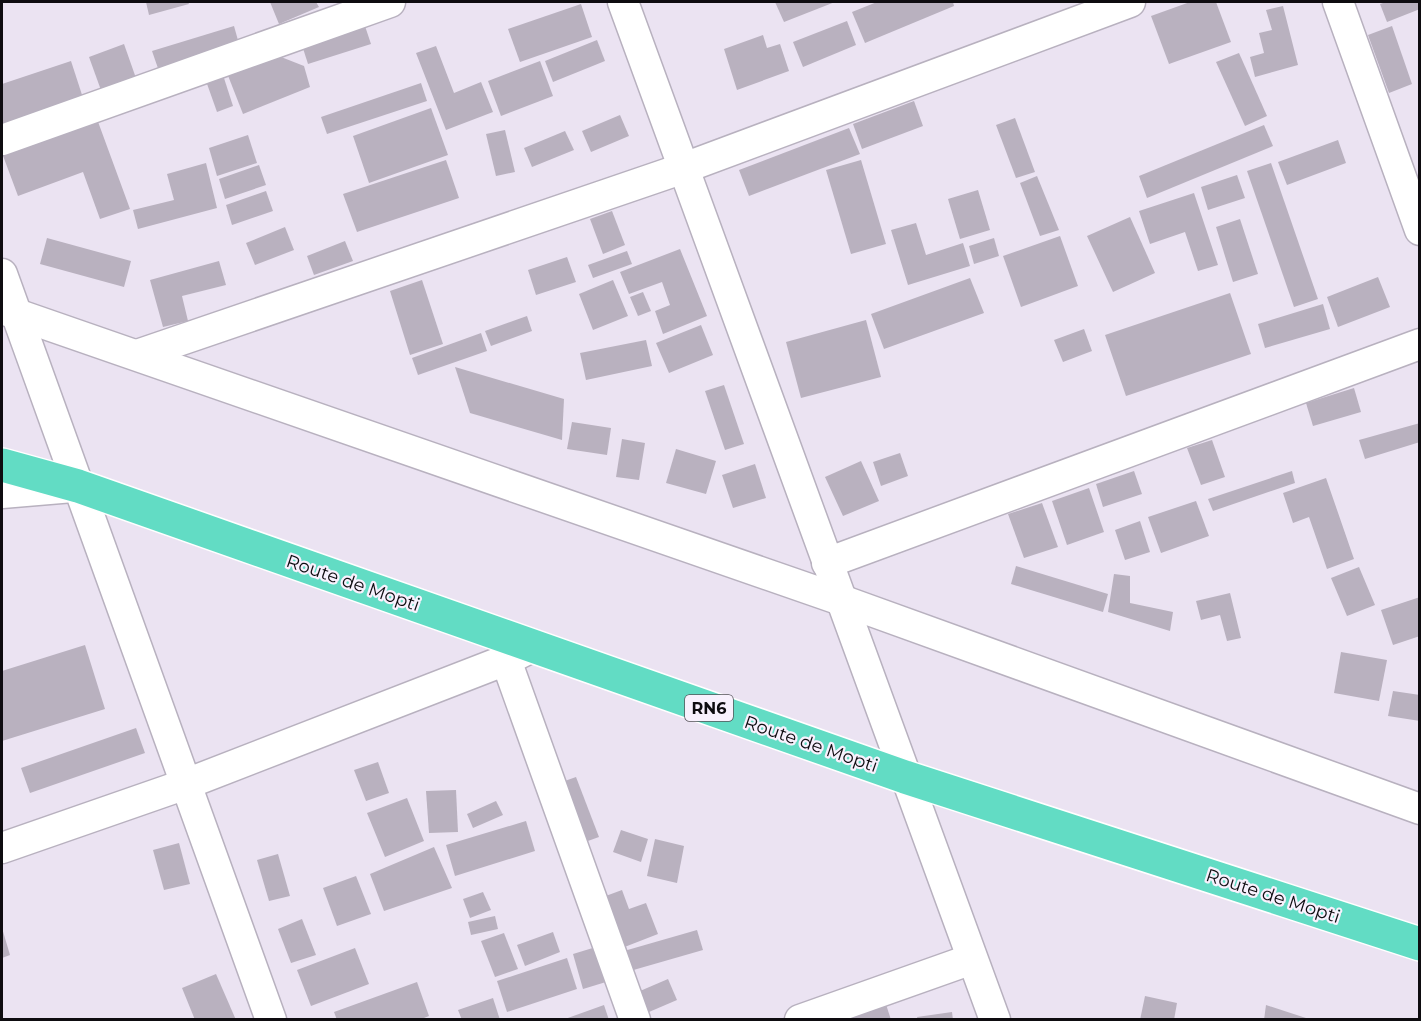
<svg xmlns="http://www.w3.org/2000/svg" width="1421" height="1021" font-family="Montserrat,sans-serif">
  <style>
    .building { fill: #b9b1bf }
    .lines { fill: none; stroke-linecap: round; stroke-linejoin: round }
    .minor-casing { stroke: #b8b1bf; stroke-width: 33 }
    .trunk-casing { stroke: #fff; stroke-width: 36 }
    .minor { stroke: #fff; stroke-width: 30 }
    .trunk { stroke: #62dcc4; stroke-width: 33 }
    .labels { text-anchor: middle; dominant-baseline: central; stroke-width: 4.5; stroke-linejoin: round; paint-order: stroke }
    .shield { fill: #f8f1fd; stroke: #545157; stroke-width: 1.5 }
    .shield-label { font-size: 16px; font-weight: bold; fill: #0e0c10 }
    .street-label { font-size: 18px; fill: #0e0c10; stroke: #f8f1fd }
  </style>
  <rect width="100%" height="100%" fill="#ebe3f2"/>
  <g class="building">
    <polygon points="146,2 188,2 189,4 149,15"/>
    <polygon points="270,2 316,2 319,7 279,24"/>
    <polygon points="775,2 835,2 784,22"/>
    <polygon points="877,2 953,2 954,6 865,43 852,12"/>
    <polygon points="1190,2 1216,2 1231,42 1169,64 1151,16"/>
    <polygon points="1386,2 1420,2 1420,9 1387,22 1380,4"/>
    <polygon points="581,4 592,37 520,62 508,29"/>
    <polygon points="1283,6 1298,65 1255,77 1250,57 1264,53 1259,33 1272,30 1266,10"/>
    <polygon points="847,21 856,45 803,67 793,42"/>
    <polygon points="364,23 371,44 308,64 301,42"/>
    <polygon points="234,26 241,51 161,77 152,51"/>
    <polygon points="1392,26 1412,84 1389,93 1368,35"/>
    <polygon points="763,35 767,48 780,44 789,71 737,90 724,49"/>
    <polygon points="597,40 605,61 553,82 545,61"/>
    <polygon points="124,44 137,81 102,93 89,57"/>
    <polygon points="436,46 454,93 481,82 493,112 446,130 416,53"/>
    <polygon points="1239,53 1267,116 1245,126 1216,62"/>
    <polygon points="276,55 304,66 310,87 243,114 227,73"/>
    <polygon points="71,61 84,101 2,127 2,84"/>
    <polygon points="540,61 553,96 501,116 488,81"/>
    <polygon points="223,75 233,106 217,112 206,81"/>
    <polygon points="421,83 427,101 327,134 321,117"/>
    <polygon points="914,101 923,126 862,149 853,124"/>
    <polygon points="431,108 448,155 369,183 353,136"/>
    <polygon points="620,115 629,136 591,152 582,131"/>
    <polygon points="1015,118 1035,172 1016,178 996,125"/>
    <polygon points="97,119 130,209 100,219 83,172 18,196 2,153"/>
    <polygon points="1264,125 1273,146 1147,198 1139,176"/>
    <polygon points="849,128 860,154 749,196 739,170"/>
    <polygon points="505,130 515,172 496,176 486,134"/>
    <polygon points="565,131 574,150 532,167 524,148"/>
    <polygon points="248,135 257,163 217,176 209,148"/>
    <polygon points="1338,140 1346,163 1287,185 1278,162"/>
    <polygon points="446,160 459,198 357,232 343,194"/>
    <polygon points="861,160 886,244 851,254 826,170"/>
    <polygon points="206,163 217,208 138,229 133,210 174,200 167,174"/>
    <polygon points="1271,163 1318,299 1294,307 1247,171"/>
    <polygon points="259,165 266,185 225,199 219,179"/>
    <polygon points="1237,175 1245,198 1208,210 1201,187"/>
    <polygon points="1037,176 1059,230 1040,236 1020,183"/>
    <polygon points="978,190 990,230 960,239 948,199"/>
    <polygon points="266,191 273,211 232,225 226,205"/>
    <polygon points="1194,193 1218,265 1198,271 1185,232 1150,244 1139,211"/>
    <polygon points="612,211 625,245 603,254 590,219"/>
    <polygon points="1130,217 1155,273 1113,292 1087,236"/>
    <polygon points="1240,219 1258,274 1233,282 1216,227"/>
    <polygon points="916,223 926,255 963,243 970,266 908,285 891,230"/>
    <polygon points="285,227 294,250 255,265 246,243"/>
    <polygon points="1060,236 1078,286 1021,307 1003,256"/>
    <polygon points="47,238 131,261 124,287 40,264"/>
    <polygon points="994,238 999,256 974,264 969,246"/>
    <polygon points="345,241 353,261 314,275 307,256"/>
    <polygon points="680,249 707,316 663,334 655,311 670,305 662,282 629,294 620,272"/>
    <polygon points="627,251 632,264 593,278 588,265"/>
    <polygon points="567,257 576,282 536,295 528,270"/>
    <polygon points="219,261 226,285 182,296 188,321 163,327 150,280"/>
    <polygon points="1378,277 1390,307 1338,327 1327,297"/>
    <polygon points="970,278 984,313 884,349 871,314"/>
    <polygon points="422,280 443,344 410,355 390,291"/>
    <polygon points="613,280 628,316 593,330 579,294"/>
    <polygon points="643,292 651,311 638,316 630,297"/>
    <polygon points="1230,293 1251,354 1126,396 1105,335"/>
    <polygon points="1323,304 1330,329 1265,348 1258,324"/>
    <polygon points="527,316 532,331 491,346 485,331"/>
    <polygon points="866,320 881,377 801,398 786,342"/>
    <polygon points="701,325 713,355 669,373 656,343"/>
    <polygon points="1084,329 1092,351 1063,362 1054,340"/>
    <polygon points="481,333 487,351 418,375 412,358"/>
    <polygon points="646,340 652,366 586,380 580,353"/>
    <polygon points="455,367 564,399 562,440 470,413"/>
    <polygon points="724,385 744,444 725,450 705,391"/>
    <polygon points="1354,388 1361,412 1313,426 1306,403"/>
    <polygon points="572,422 611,428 607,455 567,449"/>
    <polygon points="1420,423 1420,442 1365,459 1359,440"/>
    <polygon points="622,439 645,443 639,480 616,477"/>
    <polygon points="1212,440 1225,477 1201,485 1187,448"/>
    <polygon points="676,449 716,461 706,494 666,483"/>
    <polygon points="900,453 908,476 881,486 873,462"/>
    <polygon points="861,461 879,501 843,516 825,477"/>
    <polygon points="755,464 766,498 733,508 722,475"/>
    <polygon points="1134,471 1142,494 1103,507 1096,484"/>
    <polygon points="1292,471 1295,483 1213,511 1208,499"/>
    <polygon points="1326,478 1354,559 1327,569 1309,517 1293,523 1283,493"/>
    <polygon points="1089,488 1104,532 1067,545 1052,501"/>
    <polygon points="1196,501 1209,536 1161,553 1148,517"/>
    <polygon points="1042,503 1058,547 1024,558 1008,514"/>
    <polygon points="1140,521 1150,552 1125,560 1115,530"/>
    <polygon points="1016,566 1108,594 1103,612 1011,584"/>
    <polygon points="1359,567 1375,605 1347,616 1331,578"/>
    <polygon points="1114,574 1130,576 1130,603 1173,612 1170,631 1108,612"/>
    <polygon points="1230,593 1241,638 1227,641 1220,615 1201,620 1196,601"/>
    <polygon points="1420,597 1420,636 1393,645 1381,610"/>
    <polygon points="85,645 105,709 2,741 2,671"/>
    <polygon points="1341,652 1387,660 1379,701 1334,693"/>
    <polygon points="1393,691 1420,695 1420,721 1388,716"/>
    <polygon points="136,728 145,753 30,793 21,768"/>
    <polygon points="378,762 389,793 366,801 354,770"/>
    <polygon points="576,777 599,837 585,842 562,782"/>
    <polygon points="456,790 458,832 429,833 426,791"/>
    <polygon points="407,798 424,841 385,857 367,813"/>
    <polygon points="496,801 503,815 473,828 467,814"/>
    <polygon points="526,821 535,851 455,876 446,845"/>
    <polygon points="621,830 648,839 641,862 613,852"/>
    <polygon points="655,839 684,846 677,883 647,876"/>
    <polygon points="179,843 190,884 164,890 153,850"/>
    <polygon points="434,847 452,888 384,911 370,874"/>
    <polygon points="278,854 290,896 269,901 257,860"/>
    <polygon points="356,876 371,914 337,926 323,888"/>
    <polygon points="622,890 629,909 646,903 658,934 622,948 603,897"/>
    <polygon points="483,892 491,910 470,918 463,899"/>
    <polygon points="495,916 498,929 471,935 468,922"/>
    <polygon points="302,919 316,955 291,963 278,929"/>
    <polygon points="2,928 10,955 2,958"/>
    <polygon points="697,930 703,950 630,971 624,951"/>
    <polygon points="553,932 560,952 525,966 517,945"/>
    <polygon points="504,933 518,969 495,977 481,941"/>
    <polygon points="596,947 606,982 583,989 573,954"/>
    <polygon points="355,948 369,984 311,1006 297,970"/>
    <polygon points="567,958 577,989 507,1012 497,981"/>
    <polygon points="216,974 236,1020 195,1020 182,988"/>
    <polygon points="668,979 677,1000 649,1012 640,991"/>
    <polygon points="417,982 429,1016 419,1020 337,1020 334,1012"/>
    <polygon points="1145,996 1177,1003 1174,1020 1140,1020"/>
    <polygon points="493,998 500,1020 462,1020 458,1010"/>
    <polygon points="885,1001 891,1020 832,1020"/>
    <polygon points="604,1005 609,1020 565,1020 565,1019"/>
    <polygon points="1266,1005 1309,1019 1309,1020 1264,1020"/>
    <polygon points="952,1012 953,1020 918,1020 917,1017"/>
  </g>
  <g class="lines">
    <defs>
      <g id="minor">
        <polyline points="623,2 995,1020"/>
        <polyline points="1338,2 1420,230"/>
        <polyline points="2,140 390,2"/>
        <polyline points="2,274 271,1020"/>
        <polyline points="2,309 841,600 1420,809"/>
        <polyline points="137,355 684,168 1130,2"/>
        <polyline points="2,493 73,487"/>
        <polyline points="827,563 1420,344"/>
        <polyline points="506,660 635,1020"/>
        <polyline points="2,848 186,784 506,660 534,646"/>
        <polyline points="800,1020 972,959"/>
      </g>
      <polyline id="trunk" points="2,465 78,486 905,777 1420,944"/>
    </defs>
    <use href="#minor" class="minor-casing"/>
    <use href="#trunk" class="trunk-casing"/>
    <use href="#minor" class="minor"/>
    <use href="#trunk" class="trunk"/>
  </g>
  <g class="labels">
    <rect class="shield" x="685" y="695" width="48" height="26" rx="4.5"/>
    <g class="shield-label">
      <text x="709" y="708">RN6</text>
    </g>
    <g class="street-label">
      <text transform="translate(353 583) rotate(19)">Route de Mopti</text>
      <text transform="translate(811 744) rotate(19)">Route de Mopti</text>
      <text transform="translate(1273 896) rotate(18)">Route de Mopti</text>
    </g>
  </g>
  <rect width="1421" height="1021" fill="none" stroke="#0e0c10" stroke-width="6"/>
</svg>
